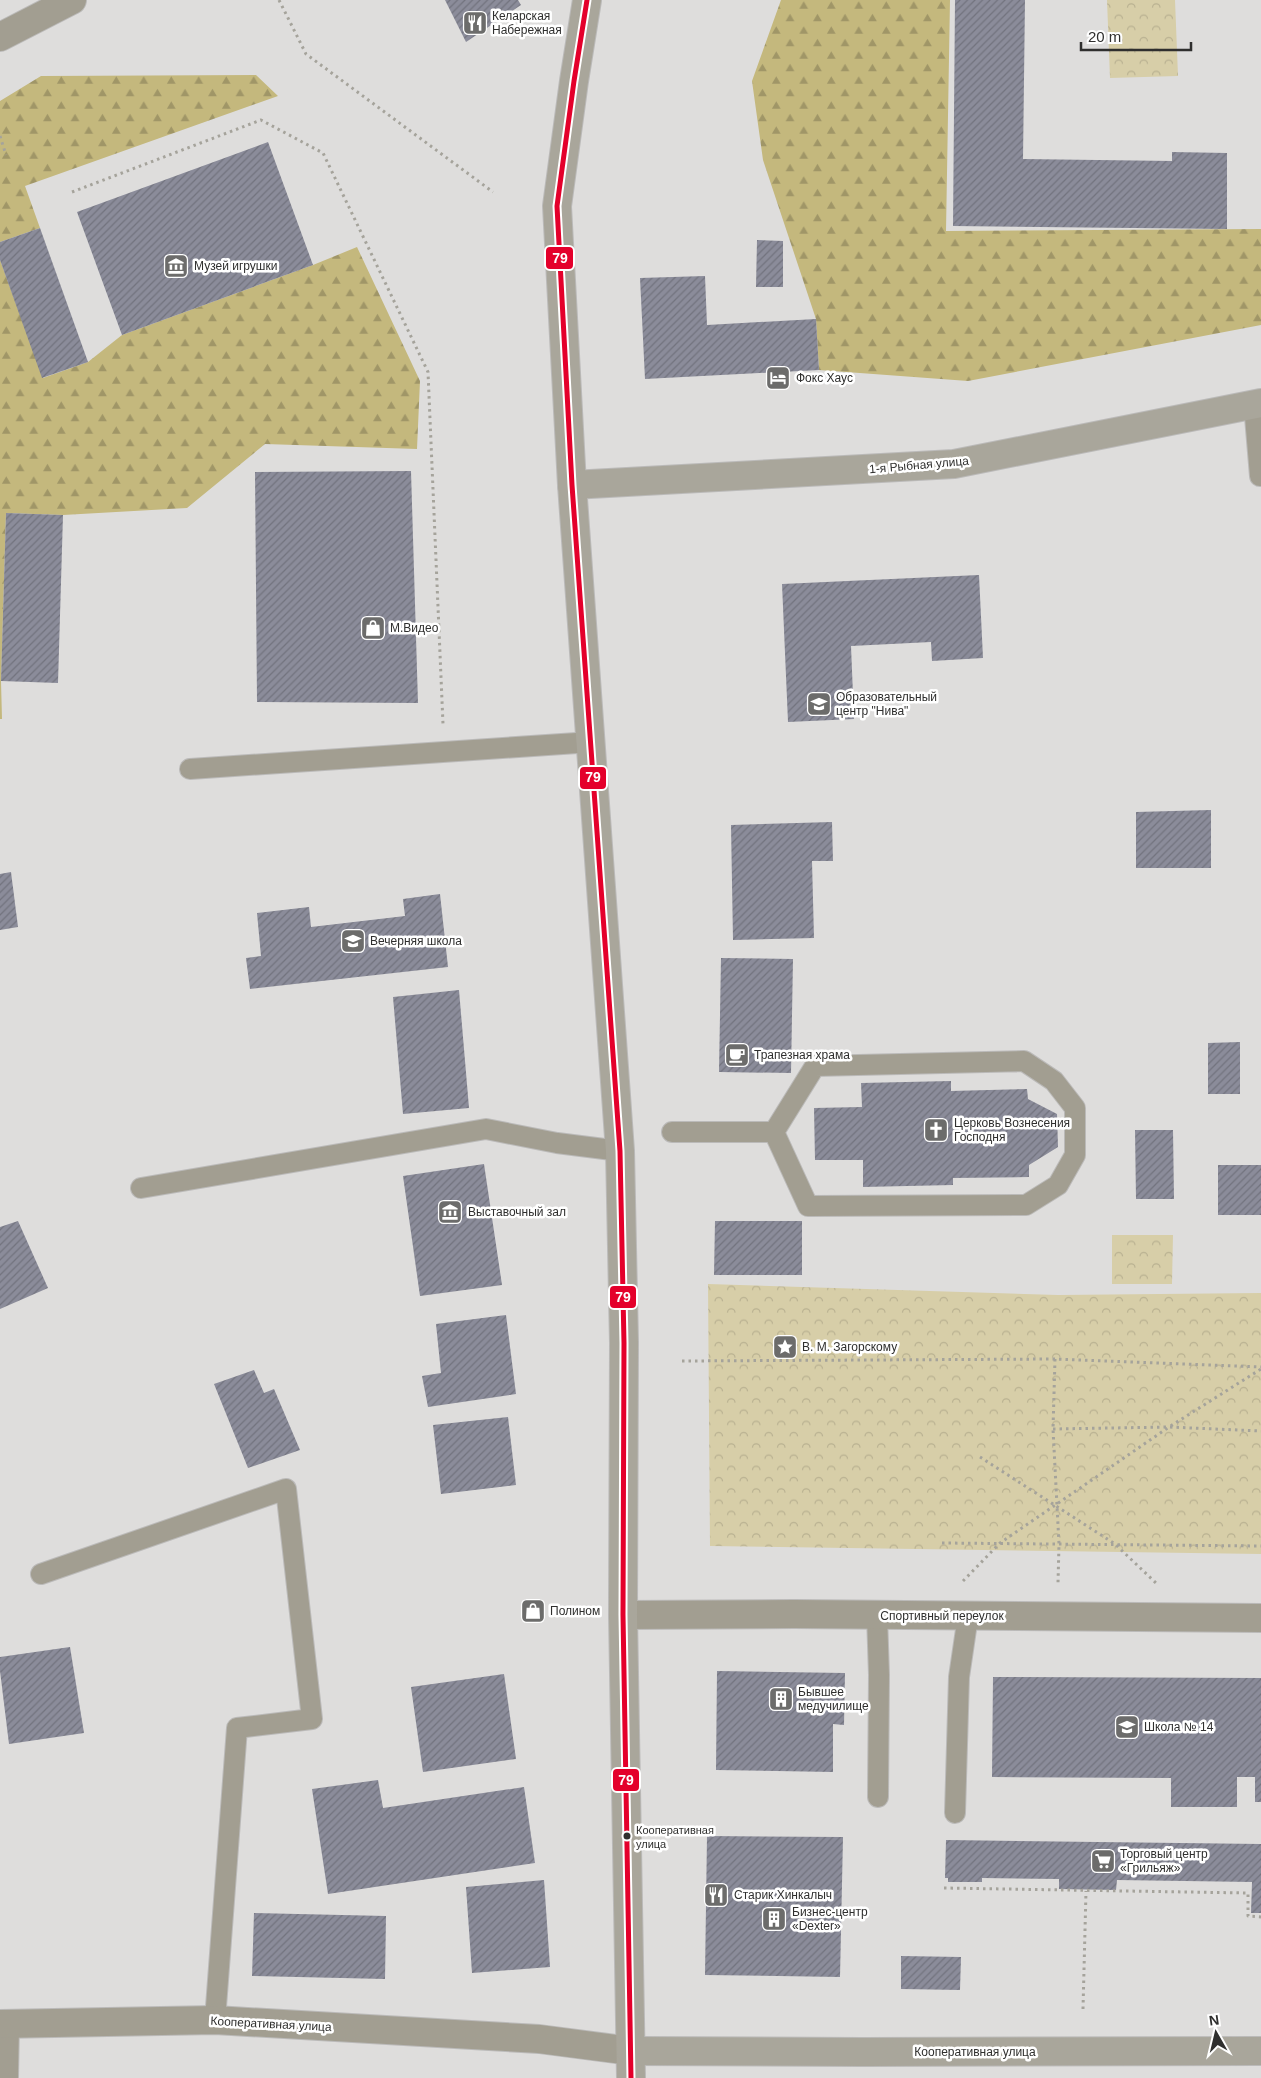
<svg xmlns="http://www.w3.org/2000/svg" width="1261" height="2078" font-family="Helvetica,sans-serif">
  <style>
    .forest { fill: url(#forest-firs) }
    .park { fill: url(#park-crowns) }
    .building { fill: url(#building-hatch) }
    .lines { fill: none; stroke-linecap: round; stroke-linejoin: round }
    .lane-casing { stroke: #bbbab9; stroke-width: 22 }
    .street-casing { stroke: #bbbab9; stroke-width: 30 }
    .secondary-casing { stroke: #bbbab9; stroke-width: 30 }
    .path { stroke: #a5a39b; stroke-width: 3; stroke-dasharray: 2.5 4; stroke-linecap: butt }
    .lane { stroke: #a29e91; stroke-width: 20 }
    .street { stroke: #a29e91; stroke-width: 28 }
    .secondary { stroke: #a9a69b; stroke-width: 28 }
    .bus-1-casing { stroke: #fff; stroke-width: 9 }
    .bus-1 { stroke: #e4002b; stroke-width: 5 }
    .bus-dot { fill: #2f2f2e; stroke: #fff; stroke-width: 2 }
    .labels { text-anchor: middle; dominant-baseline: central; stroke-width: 5; stroke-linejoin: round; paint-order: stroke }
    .bus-label { font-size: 11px; fill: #2f2f2e; stroke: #fff; text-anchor: start }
    .poi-label { font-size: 12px; fill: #2f2f2e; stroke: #fff; text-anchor: start }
    .street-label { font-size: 12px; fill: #2f2f2e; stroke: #fff }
    .line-badge { stroke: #fff; stroke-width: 2 }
    .badge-label { font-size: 14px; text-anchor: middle; font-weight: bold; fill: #fff }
  </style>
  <defs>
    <pattern id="forest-firs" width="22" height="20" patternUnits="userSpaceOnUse" patternTransform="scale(1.25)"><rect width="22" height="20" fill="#c4b87d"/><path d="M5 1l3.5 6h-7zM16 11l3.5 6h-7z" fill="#a09667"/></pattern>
    <pattern id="park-crowns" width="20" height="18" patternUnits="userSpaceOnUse" patternTransform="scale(1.25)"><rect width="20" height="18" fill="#d7cea8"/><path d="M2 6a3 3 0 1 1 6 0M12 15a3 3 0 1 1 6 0" fill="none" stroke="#b9b191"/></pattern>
    <pattern id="building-hatch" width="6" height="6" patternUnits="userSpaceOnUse" patternTransform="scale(1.25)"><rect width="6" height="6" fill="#8b8c9a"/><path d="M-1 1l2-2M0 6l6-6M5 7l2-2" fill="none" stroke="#72737e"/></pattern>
  </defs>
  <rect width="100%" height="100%" fill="#dedddc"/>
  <g class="forest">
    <polygon points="781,0 950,0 946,231 1261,229 1261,325 968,381 819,370 816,319 763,160 752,81"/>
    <polygon points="256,75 278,96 25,186 40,228 0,242 0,101 41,76"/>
    <polygon points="357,247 420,381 417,449 265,444 187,508 63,515 6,513 1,681 2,719 0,719 0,260 43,378 88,362 122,335 313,265"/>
  </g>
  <g class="park">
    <polygon points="1107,0 1175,0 1178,76 1110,78"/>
    <polygon points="1112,1235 1173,1235 1172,1284 1112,1284"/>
    <polygon points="708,1284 1058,1295 1261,1293 1261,1554 710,1546"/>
  </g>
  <g class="building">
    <polygon points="445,0 518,0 521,5 466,42"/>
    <polygon points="955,0 1025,0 1023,159 1172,161 1172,152 1227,153 1227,229 953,226"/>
    <polygon points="268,142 313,265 122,335 77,212"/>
    <polygon points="40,228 88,362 42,378 0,260 0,242"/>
    <polygon points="757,240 783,241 783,287 756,287"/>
    <polygon points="705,276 707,325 816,319 819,370 645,379 640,278"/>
    <polygon points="411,471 418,703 257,702 255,472"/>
    <polygon points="6,513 63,515 58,683 1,681"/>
    <polygon points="979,575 983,658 932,661 931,642 851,646 854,719 788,722 782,584"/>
    <polygon points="1211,810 1211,868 1136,868 1136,812"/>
    <polygon points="832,822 833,861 812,861 814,938 733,940 731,825"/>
    <polygon points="11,872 18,927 0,930 0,874"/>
    <polygon points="440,894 448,967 250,989 246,958 261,956 257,913 309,907 311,927 405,916 403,899"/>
    <polygon points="721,958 793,959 791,1073 719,1072"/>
    <polygon points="459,990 469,1108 403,1114 393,997"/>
    <polygon points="1240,1042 1240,1094 1208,1094 1208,1043"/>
    <polygon points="951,1081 951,1091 1027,1089 1028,1099 1057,1114 1058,1147 1029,1165 1029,1177 953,1178 953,1185 863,1187 863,1160 815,1160 814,1108 862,1107 861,1083"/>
    <polygon points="1135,1130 1173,1130 1174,1199 1136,1199"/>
    <polygon points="484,1164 502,1285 420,1296 403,1176"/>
    <rect x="1218" y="1165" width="43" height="50"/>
    <polygon points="18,1221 48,1288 0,1309 0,1227"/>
    <polygon points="715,1221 802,1221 802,1275 714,1275"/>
    <polygon points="506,1315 516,1394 428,1407 422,1376 441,1373 436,1324"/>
    <polygon points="254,1370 264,1393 274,1389 300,1450 248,1468 214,1384"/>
    <polygon points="508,1417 516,1485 441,1494 433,1425"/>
    <polygon points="70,1647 84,1733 9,1744 0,1671 0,1657"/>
    <polygon points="717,1671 845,1673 844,1725 833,1724 833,1772 716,1770"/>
    <polygon points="504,1674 516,1759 423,1772 411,1687"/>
    <polygon points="993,1677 1261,1678 1261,1802 1255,1802 1255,1777 1237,1777 1237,1807 1171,1807 1171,1778 992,1777"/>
    <polygon points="378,1780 383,1808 524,1787 535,1863 328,1894 312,1789"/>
    <polygon points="707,1836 843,1837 840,1977 705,1975"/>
    <polygon points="946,1840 1261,1844 1261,1913 1251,1913 1252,1882 1117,1880 1116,1890 1059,1889 1059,1879 982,1878 982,1882 948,1882 948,1878 945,1878"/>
    <polygon points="544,1880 550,1967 472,1973 466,1887"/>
    <polygon points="254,1913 386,1916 385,1979 252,1976"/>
    <polygon points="901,1956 961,1957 960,1990 901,1989"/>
  </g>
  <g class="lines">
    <defs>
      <g id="lane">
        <polyline points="1254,405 1260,476"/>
        <polyline points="190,769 592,742"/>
        <polyline points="672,1132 774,1132 808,1206 1026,1205 1058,1185 1075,1155 1075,1108 1054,1081 1024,1061 815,1066 774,1132"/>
        <polyline points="141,1188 486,1129 557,1143 620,1151"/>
        <polyline points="41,1574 286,1489 312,1719 237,1728 215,2020"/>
        <polyline points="877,1616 879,1675 878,1797"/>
        <polyline points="955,1813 959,1677 968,1616"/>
        <polyline points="8,2078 9,2024"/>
      </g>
      <g id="street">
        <polyline points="0,37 72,0"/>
        <polyline points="623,1615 794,1614 1261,1618"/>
        <polyline points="0,2024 215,2020 539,2039 631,2051"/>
      </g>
      <g id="secondary">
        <polyline points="587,0 574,81 557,206 572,485 620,1151 624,1343 623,1615 631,2078"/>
        <polyline points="572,485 954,464 1261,403"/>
        <polyline points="631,2051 863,2052 1261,2051"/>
      </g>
    </defs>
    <use href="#lane" class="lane-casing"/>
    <use href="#street" class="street-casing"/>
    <use href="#secondary" class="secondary-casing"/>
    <g class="path">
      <polyline points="279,0 306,54 493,192"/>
      <polyline points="0,136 6,155"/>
      <polyline points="72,192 261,120 323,153 428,372 443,724"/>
      <polyline points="1055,1359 1053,1429 1059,1544 1058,1583"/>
      <polyline points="682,1361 1055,1359 1261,1367"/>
      <polyline points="1053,1429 1169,1427 1261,1431"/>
      <polyline points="980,1457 1115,1544 1157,1584"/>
      <polyline points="942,1543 1261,1546"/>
      <polyline points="963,1581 1000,1543 1169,1427 1261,1369"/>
      <polyline points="944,1888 1248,1893 1248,1916 1261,1917"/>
      <polyline points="1083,2009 1086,1891"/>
    </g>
    <use href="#lane" class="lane"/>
    <use href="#street" class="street"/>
    <use href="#secondary" class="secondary"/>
    <defs>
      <polyline id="bus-1" points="587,0 574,81 557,206 572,485 620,1151 624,1343 623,1615 631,2078"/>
    </defs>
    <use href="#bus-1" class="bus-1-casing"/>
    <use href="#bus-1" class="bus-1"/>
  </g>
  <defs>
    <symbol id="restaurant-square" viewBox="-11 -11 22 22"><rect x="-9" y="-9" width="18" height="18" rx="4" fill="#6c6c6b" stroke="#fff"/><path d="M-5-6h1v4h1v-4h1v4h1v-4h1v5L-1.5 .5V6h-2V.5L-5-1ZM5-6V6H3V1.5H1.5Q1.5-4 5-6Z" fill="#fff"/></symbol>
    <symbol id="museum-square" viewBox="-11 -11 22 22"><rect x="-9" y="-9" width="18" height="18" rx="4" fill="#6c6c6b" stroke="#fff"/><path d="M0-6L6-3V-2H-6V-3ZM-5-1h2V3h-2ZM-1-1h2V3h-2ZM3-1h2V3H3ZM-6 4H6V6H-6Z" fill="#fff"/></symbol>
    <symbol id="hotel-square" viewBox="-11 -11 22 22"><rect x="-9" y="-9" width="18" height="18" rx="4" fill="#6c6c6b" stroke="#fff"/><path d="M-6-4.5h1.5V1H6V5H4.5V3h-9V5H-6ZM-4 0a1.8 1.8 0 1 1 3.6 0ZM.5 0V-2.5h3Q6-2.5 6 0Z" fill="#fff"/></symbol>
    <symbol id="shop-square" viewBox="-11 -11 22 22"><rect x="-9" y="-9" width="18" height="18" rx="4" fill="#6c6c6b" stroke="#fff"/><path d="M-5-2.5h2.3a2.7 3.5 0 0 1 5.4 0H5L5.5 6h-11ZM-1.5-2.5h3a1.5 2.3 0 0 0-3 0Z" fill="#fff"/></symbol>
    <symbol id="school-square" viewBox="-11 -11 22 22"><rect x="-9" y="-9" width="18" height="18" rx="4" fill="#6c6c6b" stroke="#fff"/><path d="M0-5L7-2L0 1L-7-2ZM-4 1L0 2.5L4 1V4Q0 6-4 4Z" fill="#fff"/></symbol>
    <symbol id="cafe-square" viewBox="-11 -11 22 22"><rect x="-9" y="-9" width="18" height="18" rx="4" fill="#6c6c6b" stroke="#fff"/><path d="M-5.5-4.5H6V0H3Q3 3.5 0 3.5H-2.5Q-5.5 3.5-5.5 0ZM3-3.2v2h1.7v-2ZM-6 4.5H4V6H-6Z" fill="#fff"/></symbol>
    <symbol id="church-square" viewBox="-11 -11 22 22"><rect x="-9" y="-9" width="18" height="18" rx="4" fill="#6c6c6b" stroke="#fff"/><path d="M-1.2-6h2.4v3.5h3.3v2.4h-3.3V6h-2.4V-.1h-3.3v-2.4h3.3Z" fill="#fff"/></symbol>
    <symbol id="sight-square" viewBox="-11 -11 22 22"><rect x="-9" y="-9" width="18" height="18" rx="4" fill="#6c6c6b" stroke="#fff"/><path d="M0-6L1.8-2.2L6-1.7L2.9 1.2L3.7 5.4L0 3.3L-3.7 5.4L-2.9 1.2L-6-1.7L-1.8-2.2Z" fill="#fff"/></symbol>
    <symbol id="building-square" viewBox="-11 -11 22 22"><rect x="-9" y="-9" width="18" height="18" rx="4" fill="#6c6c6b" stroke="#fff"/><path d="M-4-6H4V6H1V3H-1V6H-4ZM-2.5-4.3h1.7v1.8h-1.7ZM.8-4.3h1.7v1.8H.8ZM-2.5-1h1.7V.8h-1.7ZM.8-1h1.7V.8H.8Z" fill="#fff"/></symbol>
    <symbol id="supermarket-square" viewBox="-11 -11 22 22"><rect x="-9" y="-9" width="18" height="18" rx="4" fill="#6c6c6b" stroke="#fff"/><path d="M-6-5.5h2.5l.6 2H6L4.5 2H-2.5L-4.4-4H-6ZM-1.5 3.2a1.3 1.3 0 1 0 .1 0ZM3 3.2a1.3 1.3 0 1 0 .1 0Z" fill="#fff"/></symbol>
  </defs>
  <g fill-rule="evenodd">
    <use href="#restaurant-square" x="461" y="9" width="28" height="28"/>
    <use href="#museum-square" x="162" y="252" width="28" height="28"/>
    <use href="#hotel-square" x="764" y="364" width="28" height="28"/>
    <use href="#shop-square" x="359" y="614" width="28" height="28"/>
    <use href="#school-square" x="805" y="690" width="28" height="28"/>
    <use href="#school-square" x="339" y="927" width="28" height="28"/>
    <use href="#cafe-square" x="723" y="1041" width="28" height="28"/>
    <use href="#church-square" x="922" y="1116" width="28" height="28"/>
    <use href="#museum-square" x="436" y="1198" width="28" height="28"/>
    <use href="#sight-square" x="771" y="1333" width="28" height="28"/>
    <use href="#shop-square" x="519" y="1597" width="28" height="28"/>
    <use href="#building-square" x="767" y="1685" width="28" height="28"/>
    <use href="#school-square" x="1113" y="1713" width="28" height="28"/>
    <use href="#supermarket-square" x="1089" y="1847" width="28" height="28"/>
    <use href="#restaurant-square" x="702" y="1881" width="28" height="28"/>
    <use href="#building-square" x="760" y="1905" width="28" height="28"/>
  </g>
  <circle class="bus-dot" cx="627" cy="1836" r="4.5"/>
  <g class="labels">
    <g class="bus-label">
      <text x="636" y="1830">Кооперативная<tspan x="636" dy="14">улица</tspan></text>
    </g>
    <g class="poi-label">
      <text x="492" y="16">Келарская<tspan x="492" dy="14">Набережная</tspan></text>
      <text x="194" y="266">Музей игрушки</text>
      <text x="796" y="378">Фокс Хаус</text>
      <text x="390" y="628">М.Видео</text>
      <text x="836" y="697">Образовательный<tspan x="836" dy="14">центр "Нива"</tspan></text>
      <text x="370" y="941">Вечерняя школа</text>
      <text x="754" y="1055">Трапезная храма</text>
      <text x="954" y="1123">Церковь Вознесения<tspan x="954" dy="14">Господня</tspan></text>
      <text x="468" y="1212">Выставочный зал</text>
      <text x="802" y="1347">В. М. Загорскому</text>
      <text x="550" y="1611">Полином</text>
      <text x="798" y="1692">Бывшее<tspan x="798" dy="14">медучилище</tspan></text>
      <text x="1144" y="1727">Школа № 14</text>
      <text x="1120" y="1854">Торговый центр<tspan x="1120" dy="14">«Грильяж»</tspan></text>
      <text x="734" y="1895">Старик Хинкалыч</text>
      <text x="792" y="1912">Бизнес-центр<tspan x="792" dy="14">«Dexter»</tspan></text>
    </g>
    <g class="street-label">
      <text transform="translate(919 465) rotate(-5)">1-я Рыбная улица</text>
      <text x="942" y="1616">Спортивный переулок</text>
      <text transform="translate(271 2024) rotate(3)">Кооперативная улица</text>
      <text x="975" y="2052">Кооперативная улица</text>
    </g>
  </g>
  <g class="line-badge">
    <rect x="545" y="246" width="29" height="24" rx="5" fill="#e4002b"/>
    <rect x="579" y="766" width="28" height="24" rx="5" fill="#e4002b"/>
    <rect x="609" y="1285" width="28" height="24" rx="5" fill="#e4002b"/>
    <rect x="612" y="1768" width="28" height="24" rx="5" fill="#e4002b"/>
  </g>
  <g class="badge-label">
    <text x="560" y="263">79</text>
    <text x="593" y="782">79</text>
    <text x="623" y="1302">79</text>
    <text x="626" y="1785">79</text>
  </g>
  <g transform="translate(1216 2033) rotate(352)" stroke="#ffffff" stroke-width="4" paint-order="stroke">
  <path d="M0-4L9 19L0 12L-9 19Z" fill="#2f2f2e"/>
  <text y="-8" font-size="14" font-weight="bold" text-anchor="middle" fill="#2f2f2e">N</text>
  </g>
  <path d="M1081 42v8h110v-8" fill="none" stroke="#2f2f2e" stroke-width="2.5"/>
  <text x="1088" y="42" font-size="15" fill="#2f2f2e" stroke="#ffffff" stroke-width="4" paint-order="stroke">20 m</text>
</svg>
